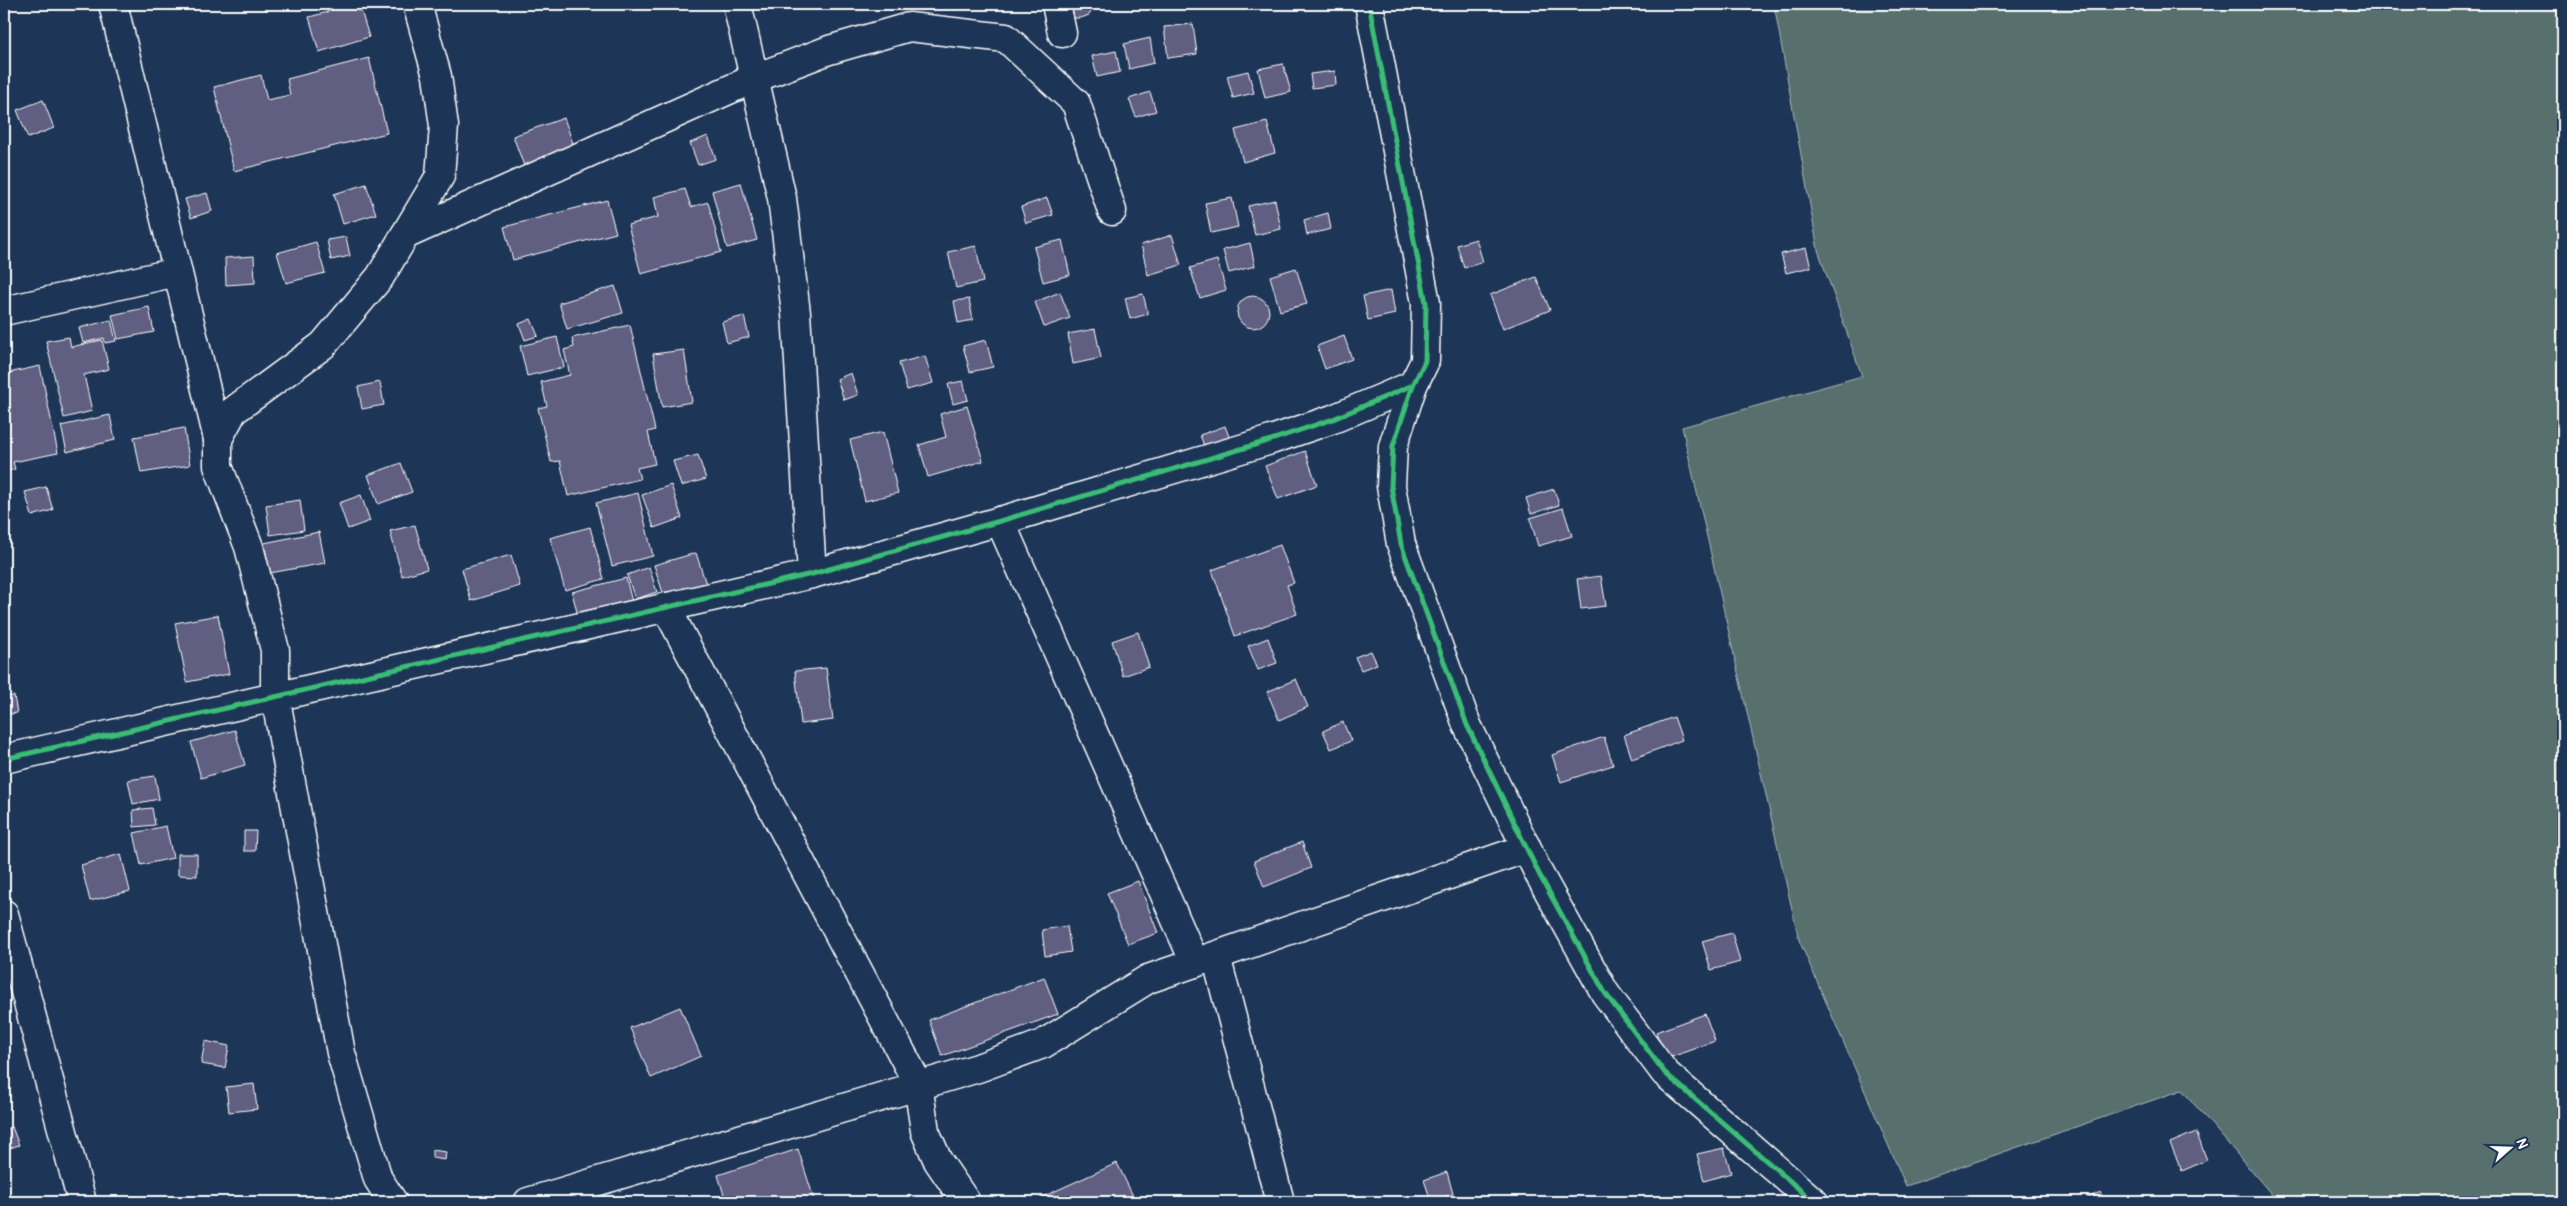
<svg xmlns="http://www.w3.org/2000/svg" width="2567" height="1206" font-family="Pangolin,sans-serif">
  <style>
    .green { fill: #58706d; stroke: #acb8b6 }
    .building { fill: #615f81; stroke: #fff }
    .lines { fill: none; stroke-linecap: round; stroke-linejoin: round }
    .street-casing { stroke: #fff; stroke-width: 31 }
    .street { stroke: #1d3557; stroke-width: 28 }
    .cycleway-casing { stroke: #1d3557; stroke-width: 8 }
    .cycleway { stroke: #3abd76; stroke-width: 5 }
  </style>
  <rect width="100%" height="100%" fill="#1d3557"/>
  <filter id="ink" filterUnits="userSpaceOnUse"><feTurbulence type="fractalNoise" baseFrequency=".02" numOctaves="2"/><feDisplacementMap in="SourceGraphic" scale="10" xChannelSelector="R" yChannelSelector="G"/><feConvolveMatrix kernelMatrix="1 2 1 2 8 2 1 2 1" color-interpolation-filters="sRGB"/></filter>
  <g filter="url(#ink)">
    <polygon class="green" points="1774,4 2563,4 2563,1202 2278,1202 2182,1090 1906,1186 1799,940 1682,427 1862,376 1818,250"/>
    <g class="building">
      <polygon points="326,4 359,4 369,37 319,52 309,17 328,12"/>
      <polygon points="1064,4 1093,4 1094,8 1089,15 1081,18 1073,18 1067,12"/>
      <polygon points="1193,24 1197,54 1168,58 1164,27"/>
      <polygon points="1150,38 1154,63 1129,69 1124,44"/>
      <polygon points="1116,51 1120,72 1097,77 1092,56"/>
      <polygon points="369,58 387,133 234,171 214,87 261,75 267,100 290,95 287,79"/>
      <polygon points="1283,64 1291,92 1265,98 1258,69"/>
      <polygon points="4,69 10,84 4,88"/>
      <polygon points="1248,71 1254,93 1233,98 1227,76"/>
      <polygon points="1335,71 1336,85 1312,88 1310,74"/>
      <polygon points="1150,92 1156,111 1136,117 1129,99"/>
      <polygon points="43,100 54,128 28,138 17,110"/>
      <polygon points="564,118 575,149 524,166 513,136"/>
      <polygon points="1267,122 1275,153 1243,162 1235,130"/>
      <polygon points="708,136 716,159 698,165 690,143"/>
      <polygon points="741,183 757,240 727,248 712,191"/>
      <polygon points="366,184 376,214 343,224 334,194"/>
      <polygon points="685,189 691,207 708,202 721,252 641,274 628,225 658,217 654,197"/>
      <polygon points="207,193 212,211 191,218 185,199"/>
      <polygon points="1047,198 1053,215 1026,223 1021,207"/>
      <polygon points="1232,198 1238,227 1211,233 1205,203"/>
      <polygon points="607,200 616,233 513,260 504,227"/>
      <polygon points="1275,200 1281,229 1255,235 1248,206"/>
      <polygon points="1328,213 1331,229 1307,235 1304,220"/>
      <polygon points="1172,235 1181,265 1148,275 1141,245"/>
      <polygon points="346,237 350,256 331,260 327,240"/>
      <polygon points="1476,239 1483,262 1464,268 1457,245"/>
      <polygon points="1062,240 1070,275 1043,282 1034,247"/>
      <polygon points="316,242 325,273 286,283 277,253"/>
      <polygon points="1250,243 1255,266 1229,273 1223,250"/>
      <polygon points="976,246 983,282 956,288 948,252"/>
      <polygon points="1806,248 1811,267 1786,273 1781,254"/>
      <polygon points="254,256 255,283 226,285 225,258"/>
      <polygon points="1217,260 1226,290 1200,298 1190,268"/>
      <polygon points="1296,268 1307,304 1280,311 1270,276"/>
      <polygon points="1536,277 1550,310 1503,329 1490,295"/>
      <polygon points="615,286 623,313 567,329 559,303"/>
      <polygon points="1391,290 1395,314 1368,320 1363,296"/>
      <polygon points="1060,292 1070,318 1044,327 1035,302"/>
      <polygon points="1143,294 1148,314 1130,319 1125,298"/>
      <circle cx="1253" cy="312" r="16"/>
      <polygon points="969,299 973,320 958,323 954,301"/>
      <polygon points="149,307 154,332 118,339 112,315"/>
      <polygon points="744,316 749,337 727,343 722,322"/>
      <polygon points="531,319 538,336 525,340 519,324"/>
      <polygon points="111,320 116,341 105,343 104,338 83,343 79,328"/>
      <polygon points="630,325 655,430 648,432 655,464 637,468 640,479 568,496 560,461 551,462 538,408 547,406 541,382 570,375 564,350 574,347 572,338"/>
      <polygon points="1095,329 1101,358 1073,364 1068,334"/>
      <polygon points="1344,336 1352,359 1325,369 1317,346"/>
      <polygon points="69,337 71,347 102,340 109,369 84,375 92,411 64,418 46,341"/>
      <polygon points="557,337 564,367 527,376 520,346"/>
      <polygon points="986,340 993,367 970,372 963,346"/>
      <polygon points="684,350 692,402 662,407 653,354"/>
      <polygon points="925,356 933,383 907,390 899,363"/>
      <polygon points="40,366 58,453 13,462 15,469 4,472 4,374"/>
      <polygon points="851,373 858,395 844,400 837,379"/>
      <polygon points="963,381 968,400 953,404 948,384"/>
      <polygon points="380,382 384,405 362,409 358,387"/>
      <polygon points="967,406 983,461 928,477 919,445 946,437 940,414"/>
      <polygon points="110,415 115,440 67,452 61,426"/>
      <polygon points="1225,426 1231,442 1206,451 1200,435"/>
      <polygon points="184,428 190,465 141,473 134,437"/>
      <polygon points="883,432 898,493 865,501 850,440"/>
      <polygon points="1305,451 1317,485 1278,499 1265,466"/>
      <polygon points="698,455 706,479 681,486 673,461"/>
      <polygon points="401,463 412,492 378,504 368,475"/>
      <polygon points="671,485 682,518 654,528 642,495"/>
      <polygon points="46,487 53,510 32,516 25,492"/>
      <polygon points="1554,489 1559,505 1531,514 1526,498"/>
      <polygon points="638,493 653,556 612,566 596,503"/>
      <polygon points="361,495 370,521 348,529 339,503"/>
      <polygon points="300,500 304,530 270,535 266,505"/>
      <polygon points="1563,508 1572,536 1538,546 1530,518"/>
      <polygon points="415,525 427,569 402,576 390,531"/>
      <polygon points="590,527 604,579 565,590 550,538"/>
      <polygon points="319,532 325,563 270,573 264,543"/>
      <polygon points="1280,545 1294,583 1287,585 1297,614 1235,636 1212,570"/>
      <polygon points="696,553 706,584 664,596 654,565"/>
      <polygon points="511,555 520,586 471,601 462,569"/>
      <polygon points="649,567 657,592 635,599 627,575"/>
      <polygon points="1601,576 1606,606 1581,609 1577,579"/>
      <polygon points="626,578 632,602 578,616 572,592"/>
      <polygon points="218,615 229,674 187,682 175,623"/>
      <polygon points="1138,632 1149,667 1123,676 1112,641"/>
      <polygon points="1268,638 1277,663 1258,670 1248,646"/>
      <polygon points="1371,651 1377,664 1361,670 1355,657"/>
      <polygon points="826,668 833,720 801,724 795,671"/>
      <polygon points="1296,679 1308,707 1279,720 1267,692"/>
      <polygon points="14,696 17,713 4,715 4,697"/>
      <polygon points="1674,717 1682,740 1632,759 1624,735"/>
      <polygon points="1343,722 1351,741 1331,749 1323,731"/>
      <polygon points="235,730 245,765 201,778 191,742"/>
      <polygon points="1604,737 1613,765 1561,782 1552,755"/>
      <polygon points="155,776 159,799 133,804 128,780"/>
      <polygon points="152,808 155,825 134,827 133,810"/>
      <polygon points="166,826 173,858 141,865 134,833"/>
      <polygon points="244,831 256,831 255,851 244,851"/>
      <polygon points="1302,842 1311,868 1264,887 1254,861"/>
      <polygon points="121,854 130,891 90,901 81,865"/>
      <polygon points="178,854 197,854 197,876 178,875"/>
      <polygon points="1138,881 1158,933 1128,944 1107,893"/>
      <polygon points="1067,926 1071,952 1045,956 1042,930"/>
      <polygon points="1732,933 1740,962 1711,970 1702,941"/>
      <polygon points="1044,977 1058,1014 942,1056 929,1020"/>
      <polygon points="680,1007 701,1056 651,1078 630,1028"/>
      <polygon points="1705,1014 1715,1041 1666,1059 1656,1032"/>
      <polygon points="205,1041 229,1046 225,1068 201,1064"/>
      <polygon points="254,1084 257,1109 229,1112 226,1087"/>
      <polygon points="12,1127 19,1145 4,1150 4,1129"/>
      <polygon points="2196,1132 2207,1160 2182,1171 2170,1143"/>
      <polygon points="1724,1148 1731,1173 1704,1181 1697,1154"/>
      <polygon points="798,1149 815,1202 726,1202 718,1175"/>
      <polygon points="432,1150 446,1152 445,1160 432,1158"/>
      <polygon points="1117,1163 1133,1196 1120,1202 1042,1202 1040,1198"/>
      <polygon points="1447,1172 1453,1194 1431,1201 1424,1180"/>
      <polygon points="2100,1192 2105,1202 2080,1202"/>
    </g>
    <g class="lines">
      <defs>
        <g id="street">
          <polyline points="113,4 218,439"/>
          <polyline points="737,4 782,198 796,313 812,574"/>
          <polyline points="1056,4 1062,33"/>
          <polyline points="1369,4 1426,303 1425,361 1413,385 1393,446 1391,486 1401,544 1467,725 1539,874 1605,993 1665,1073 1814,1202"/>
          <polyline points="405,235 753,79 829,50 909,27 1006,38 1076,103 1112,211"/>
          <polyline points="4,311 177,272"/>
          <polyline points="1000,521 1195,963"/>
          <polyline points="666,607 918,1084 925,1131 938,1161 966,1202"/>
          <polyline points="4,759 812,574 1000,521 1271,440 1333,419 1413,385"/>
          <polyline points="4,914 82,1202"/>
          <polyline points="1216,956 1280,1202"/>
          <polyline points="393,1202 378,1179 341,1053 275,695 275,650 249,547 218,466 218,439 233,411 323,345 380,277 440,176 444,126 437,76 417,4"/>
          <polyline points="528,1202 978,1068 1043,1044 1148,979 1527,848"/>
        </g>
      </defs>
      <use href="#street" class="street-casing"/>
      <use href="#street" class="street"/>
      <defs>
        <g id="cycleway">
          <polyline points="1369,4 1426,303 1425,361 1413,385 1393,446 1391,486 1401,544 1467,725 1539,874 1605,993 1665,1073 1814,1202"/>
          <polyline points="4,759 812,574 1000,521 1271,440 1333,419 1413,385"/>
        </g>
      </defs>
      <use href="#cycleway" class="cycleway-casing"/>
      <use href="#cycleway" class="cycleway"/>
    </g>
  </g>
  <rect width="2567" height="1206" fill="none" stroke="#1d3557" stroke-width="20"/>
  <rect x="10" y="10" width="2547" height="1186" fill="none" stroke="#fff" stroke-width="2" filter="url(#ink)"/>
  <g transform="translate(2510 1148) rotate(70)" stroke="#1d3557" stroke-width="4" paint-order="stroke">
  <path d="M0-4L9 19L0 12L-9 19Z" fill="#ffffff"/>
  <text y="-8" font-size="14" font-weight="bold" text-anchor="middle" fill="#ffffff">N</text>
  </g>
</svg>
